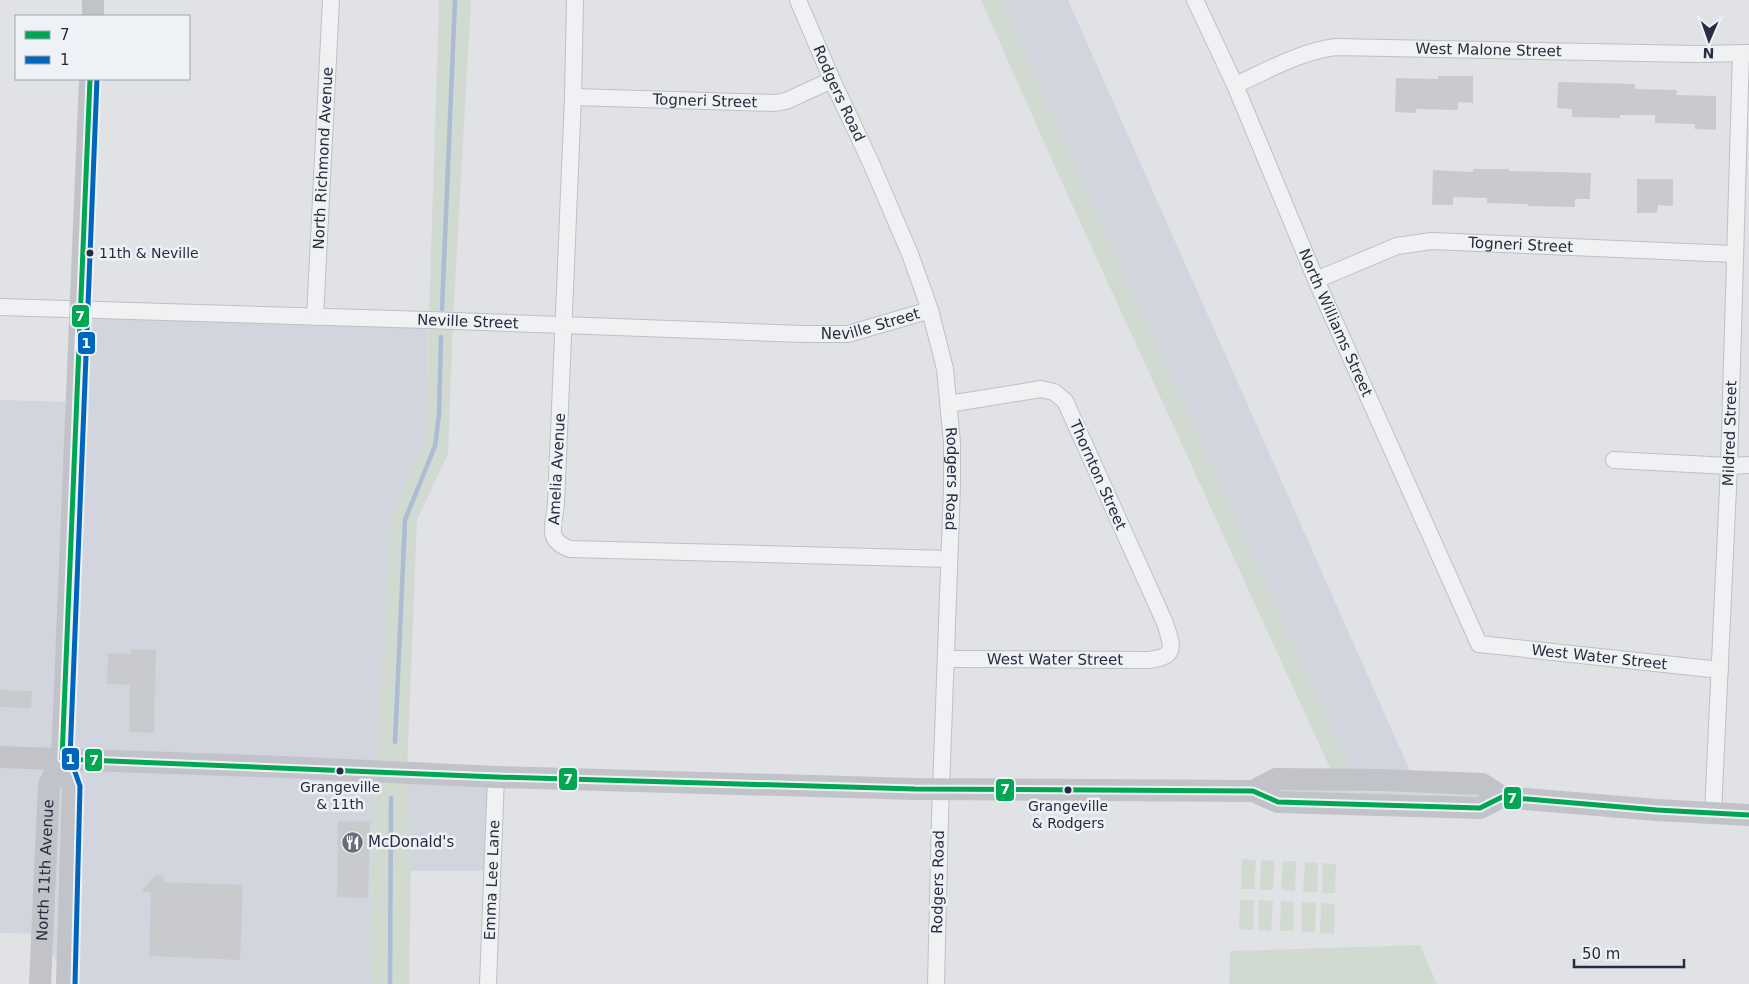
<svg xmlns="http://www.w3.org/2000/svg" width="1749" height="984" font-family="'DejaVu Sans',sans-serif">
  <style>
    .built { fill: #d2d5dd }
    .green { fill: #d0dad1 }
    .lines { fill: none; stroke-linecap: round; stroke-linejoin: round }
    .stream { stroke: #adbbd3; stroke-width: 4.5 }
    .building { fill: #c9cace }
    .street-casing { stroke: #bfc0c4; stroke-width: 18 }
    .street { stroke: #f0f1f3; stroke-width: 16 }
    .secondary { stroke: #c2c3c9; stroke-width: 22 }
    .bus-1-casing { stroke: #eef1f6; stroke-width: 9 }
    .bus-2-casing { stroke: #eef1f6; stroke-width: 9 }
    .bus-1 { stroke: #00a651; stroke-width: 5 }
    .bus-2 { stroke: #0065bd; stroke-width: 5 }
    .bus-dot { fill: #272d41; stroke: #eef1f6; stroke-width: 2 }
    .labels { text-anchor: middle; dominant-baseline: central; stroke-width: 5; stroke-linejoin: round; paint-order: stroke }
    .bus-label { font-size: 14px; fill: #272d41; stroke: #eef1f6 }
    .street-label { font-size: 15px; fill: #272d41; stroke: #eef1f6 }
    .poi-label { font-size: 15px; fill: #272d41; stroke: #eef1f6; text-anchor: start }
    .line-badge { stroke: #eef1f6; stroke-width: 2 }
    .badge-label { font-size: 14px; text-anchor: middle; font-weight: bold; fill: #fff }
  </style>
  <rect width="100%" height="100%" fill="#e1e2e6"/>
  <g class="built">
    <polygon points="1001,0 1068,0 1415,782 1355,780 1077,171"/>
    <polygon points="79,310 428,320 425,441 390,520 373,823 370,952 372,984 67,984 43,934 0,933 0,400 76,402"/>
    <polygon points="407,773 496,777 492,871 411,871"/>
  </g>
  <g class="green">
    <polygon points="439,0 471,0 453,321 448,454 417,520 407,773 411,871 409,984 372,984 370,952 373,823 390,520 425,441"/>
    <polygon points="981,0 1001,0 1077,171 1355,780 1482,784 1480,808 1253,791 1335,779 1059,176"/>
    <polygon points="1242,859 1256,860 1254,889 1241,889"/>
    <polygon points="1261,860 1275,861 1273,890 1260,890"/>
    <polygon points="1283,861 1296,861 1295,891 1281,890"/>
    <polygon points="1305,862 1318,863 1317,892 1303,892"/>
    <polygon points="1323,863 1336,864 1335,893 1322,893"/>
    <polygon points="1240,900 1254,900 1253,930 1239,929"/>
    <polygon points="1259,900 1273,901 1271,931 1258,930"/>
    <polygon points="1281,901 1294,902 1293,931 1280,931"/>
    <polygon points="1302,902 1316,903 1315,932 1301,932"/>
    <polygon points="1321,903 1335,904 1334,934 1320,933"/>
    <polygon points="1420,945 1437,984 1229,984 1230,951"/>
  </g>
  <g class="lines">
    <g class="stream">
      <polyline points="442,309 455,0"/>
      <polyline points="395,742 405,520 435,446 439,415 441,337"/>
      <polyline points="390,984 391,798"/>
    </g>
  </g>
  <g class="building">
    <polygon points="1438,76 1473,76 1473,103 1458,102 1458,110 1416,109 1416,113 1395,112 1396,78 1438,79"/>
    <polygon points="1558,82 1635,84 1635,89 1677,90 1676,95 1716,96 1716,130 1695,129 1695,124 1655,123 1655,115 1620,115 1620,118 1572,117 1572,109 1557,108"/>
    <polygon points="1473,169 1509,169 1509,171 1591,173 1590,199 1575,199 1575,207 1528,206 1528,204 1487,203 1487,198 1453,197 1453,205 1432,205 1433,170 1473,172"/>
    <polygon points="1637,179 1673,179 1673,206 1658,205 1657,213 1637,213"/>
    <polygon points="130,649 156,650 154,733 129,732 130,685 107,684 108,653 130,654"/>
    <polygon points="0,690 32,691 31,708 0,707"/>
    <polygon points="338,821 370,822 368,898 337,897"/>
    <polygon points="155,875 164,876 163,882 243,885 240,960 149,956 151,892 141,892"/>
  </g>
  <g class="lines">
    <defs>
      <g id="street">
        <path d="M575 0 573 97 556 504C554 526 545 540 570 549L949 559"/>
        <path id="s1" d="M798 0 832 80 871 163 910 254 930 310 945 369 952 443V486L940 817 936 984"/>
        <path id="s2" d="M1195 0 1235 85 1316 280 1479 644 1720 670"/>
        <path id="s3" d="M1235 85C1267 71 1301 51 1336 47L1697 54 1749 53"/>
        <path id="s4" d="M573 97 775 103 786 101 832 80"/>
        <path id="s5" d="M1316 280 1397 246 1432 241 1734 254"/>
        <path id="s6" d="M0 307 428 320 804 334H848L930 310"/>
        <path id="s7" d="M315 317 331 0"/>
        <polyline points="1614,460 1729,466 1749,465"/>
        <path id="s8" d="M946 659 1149 660C1178 657 1172 645 1165 623L1065 401 1054 392 1041 389 949 404"/>
        <path id="s9" d="M1713 813 1729 466 1741 53"/>
        <path id="s10" d="M488 984 496 777"/>
      </g>
    </defs>
    <use href="#street" class="street-casing"/>
    <use href="#street" class="street"/>
    <g class="secondary">
      <polyline points="93,16 93,0"/>
      <polyline points="0,757 284,767 496,777 915,789 1253,791 1278,802 1480,808 1502,797"/>
      <polyline points="1253,791 1276,779 1381,780 1482,784 1502,797 1657,810 1749,815"/>
      <path id="s11" d="M40 984 49 785 62 759"/>
      <polyline points="67,984 73,786 62,759 90,79"/>
    </g>
    <defs>
      <polyline id="bus-1" points="90,79 62,759 496,777 915,789 1253,791 1278,802 1480,808 1502,797 1657,810 1749,815"/>
      <polyline id="bus-2" points="75,984 80,786 70,758 97,79"/>
    </defs>
    <use href="#bus-1" class="bus-1-casing"/>
    <use href="#bus-2" class="bus-2-casing"/>
    <use href="#bus-1" class="bus-1"/>
    <use href="#bus-2" class="bus-2"/>
  </g>
  <defs>
    <symbol id="restaurant-disc" viewBox="-11 -11 22 22"><circle r="9.5" fill="#686c7b" stroke="#eef1f6"/><path d="M-5-6h1v4h1v-4h1v4h1v-4h1v5L-1.5 .5V6h-2V.5L-5-1ZM5-6V6H3V1.5H1.5Q1.5-4 5-6Z" fill="#fff"/></symbol>
  </defs>
  <g fill-rule="evenodd">
    <use href="#restaurant-disc" x="340" y="830" width="25" height="25"/>
  </g>
  <g class="bus-dot">
    <circle cx="90" cy="253" r="4.5"/>
    <circle cx="340" cy="771" r="4.5"/>
    <circle cx="1068" cy="790" r="4.5"/>
  </g>
  <g class="labels">
    <g class="bus-label">
      <text x="99" y="253" text-anchor="start">11th &amp; Neville</text>
      <text x="340" y="787">Grangeville<tspan x="340" dy="17">&amp; 11th</tspan></text>
      <text x="1068" y="806">Grangeville<tspan x="1068" dy="17">&amp; Rodgers</tspan></text>
    </g>
    <g class="street-label">
      <text stroke="none"><textPath href="#s3" startOffset="261">West Malone Street</textPath></text>
      <text stroke="none"><textPath href="#s1" startOffset="102">Rodgers Road</textPath></text>
      <text stroke="none"><textPath href="#s4" startOffset="132">Togneri Street</textPath></text>
      <text stroke="none"><textPath href="#s7" startOffset="159">North Richmond Avenue</textPath></text>
      <text stroke="none"><textPath href="#s5" startOffset="212">Togneri Street</textPath></text>
      <text stroke="none"><textPath href="#s6" startOffset="468">Neville Street</textPath></text>
      <text stroke="none"><textPath href="#s6" startOffset="872">Neville Street</textPath></text>
      <text stroke="none"><textPath href="#s2" startOffset="352">North Williams Street</textPath></text>
      <text stroke="none"><textPath href="#s9" startOffset="380">Mildred Street</textPath></text>
      <text transform="translate(557 469) rotate(-87)">Amelia Avenue</text>
      <text transform="translate(1098 475) rotate(66)">Thornton Street</text>
      <text stroke="none"><textPath href="#s1" startOffset="508">Rodgers Road</textPath></text>
      <text stroke="none"><textPath href="#s2" startOffset="825">West Water Street</textPath></text>
      <text stroke="none"><textPath href="#s8" startOffset="109">West Water Street</textPath></text>
      <text stroke="none"><textPath href="#s11" startOffset="114">North 11th Avenue</textPath></text>
      <text stroke="none"><textPath href="#s10" startOffset="104">Emma Lee Lane</textPath></text>
      <text transform="translate(938 882) rotate(-89)">Rodgers Road</text>
    </g>
    <g class="poi-label">
      <text x="368" y="842">McDonald's</text>
    </g>
  </g>
  <g class="line-badge">
    <rect x="71" y="304" width="19" height="24" rx="5" fill="#00a651"/>
    <rect x="77" y="331" width="19" height="24" rx="5" fill="#0065bd"/>
    <rect x="61" y="747" width="19" height="24" rx="5" fill="#0065bd"/>
    <rect x="84" y="748" width="19" height="24" rx="5" fill="#00a651"/>
    <rect x="558" y="767" width="20" height="24" rx="5" fill="#00a651"/>
    <rect x="995" y="778" width="20" height="24" rx="5" fill="#00a651"/>
    <rect x="1503" y="786" width="19" height="24" rx="5" fill="#00a651"/>
  </g>
  <g class="badge-label">
    <text x="80" y="321">7</text>
    <text x="86" y="348">1</text>
    <text x="70" y="764">1</text>
    <text x="94" y="765">7</text>
    <text x="568" y="784">7</text>
    <text x="1005" y="794">7</text>
    <text x="1512" y="803">7</text>
  </g>
  <rect x="15" y="15" width="175" height="65" fill="#eef1f6" stroke="#9ea3ae"/>
  <rect x="25" y="31" width="25" height="8" fill="#00a651" stroke="#9ea3ae"/>
  <text x="60" y="40" font-size="15" fill="#272d41">7</text>
  <rect x="25" y="56" width="25" height="8" fill="#0065bd" stroke="#9ea3ae"/>
  <text x="60" y="65" font-size="15" fill="#272d41">1</text>
  <g transform="translate(1709 40) rotate(182)" stroke="#eef1f6" stroke-width="4" paint-order="stroke">
  <path d="M0-4L9 19L0 12L-9 19Z" fill="#272d41"/>
  <text y="-8" font-size="14" font-weight="bold" text-anchor="middle" fill="#272d41">N</text>
  </g>
  <path d="M1574 959v8h110v-8" fill="none" stroke="#272d41" stroke-width="2.5"/>
  <text x="1582" y="959" font-size="15" fill="#272d41" stroke="#eef1f6" stroke-width="4" paint-order="stroke">50 m</text>
</svg>
